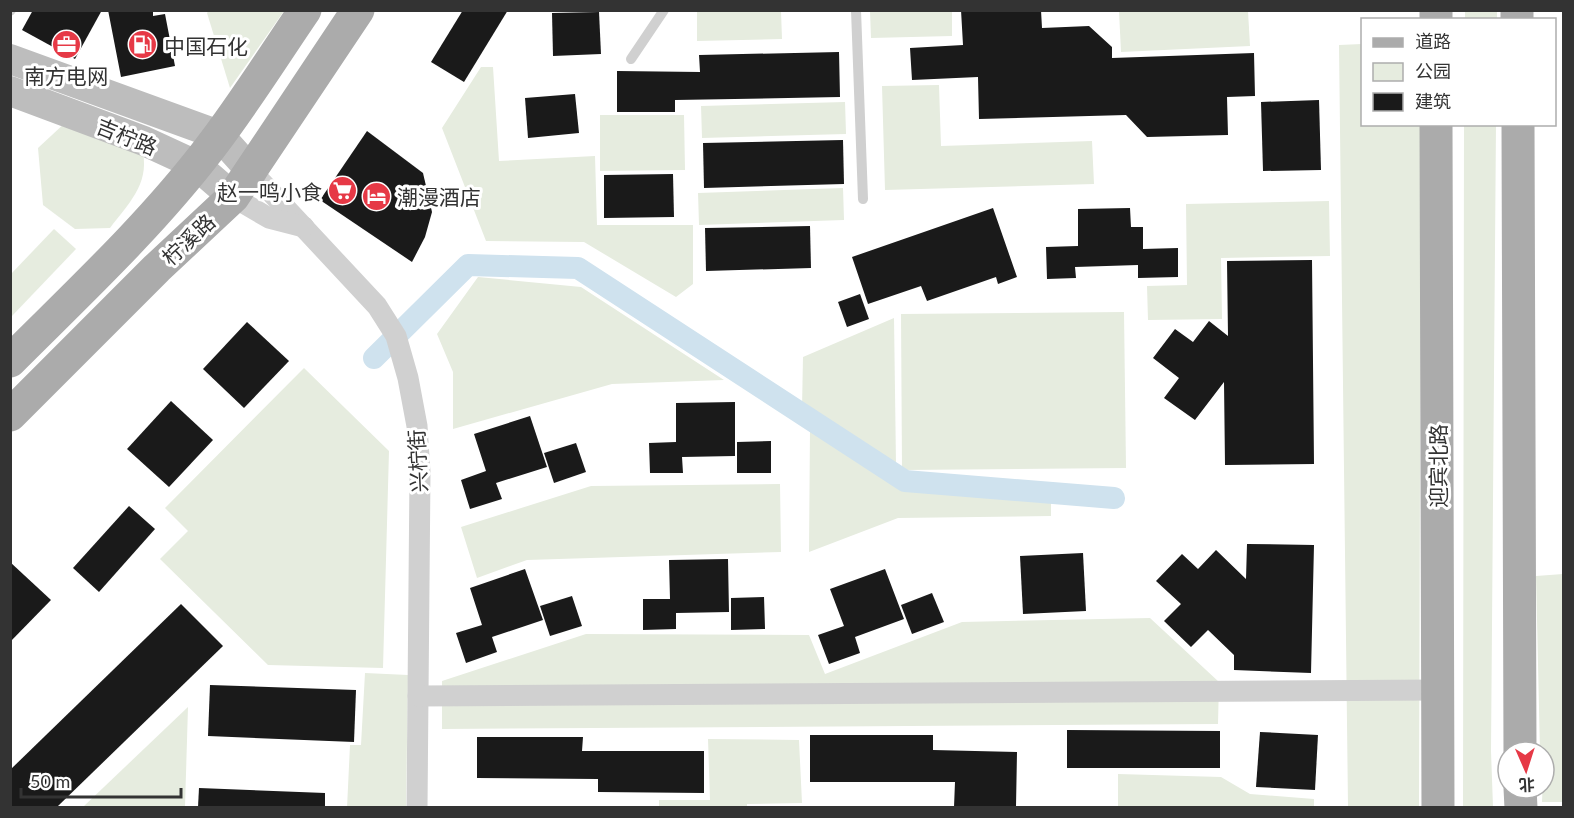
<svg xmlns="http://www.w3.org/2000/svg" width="1574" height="818" font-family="Lato,'Noto Sans SC',sans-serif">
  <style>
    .green { fill: #e6ecdf }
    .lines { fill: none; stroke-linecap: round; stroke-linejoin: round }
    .canal { stroke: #cfe2ee; stroke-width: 22 }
    .building { fill: #1a1a1a }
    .service { stroke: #d0d0d0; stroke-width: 10 }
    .minor { stroke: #d0d0d0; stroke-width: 21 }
    .secondary { stroke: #bdbdbd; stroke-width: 30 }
    .primary { stroke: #ababab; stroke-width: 33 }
    .labels { text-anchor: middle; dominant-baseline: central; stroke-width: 6; stroke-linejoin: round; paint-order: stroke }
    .poi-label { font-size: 21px; fill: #333; stroke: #fff; text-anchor: start }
    .street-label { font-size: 21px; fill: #333; stroke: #fff }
  </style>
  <rect width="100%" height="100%" fill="#fff"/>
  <g class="green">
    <polygon points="209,10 284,11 230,88 207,13"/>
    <polygon points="697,11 781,11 782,39 697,41"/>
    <polygon points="870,11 952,11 952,36 871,38"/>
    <polygon points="1119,11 1248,11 1250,46 1121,52"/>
    <rect x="1465" y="11" width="32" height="8"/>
    <polygon points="1362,44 1362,124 1421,125 1419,807 1348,807 1339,45"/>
    <polygon points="481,67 493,67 499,161 595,156 597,225 693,225 693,284 676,297 584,242 486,241 442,128"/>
    <polygon points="939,85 941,146 1092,141 1094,184 885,190 882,86"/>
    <polygon points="845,102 846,134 702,138 701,106"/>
    <polygon points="600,115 684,115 685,170 600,171"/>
    <path d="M66 122 143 153C149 185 128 204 110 228L75 229 43 205 38 148Z"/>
    <polygon points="1496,124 1491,751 1493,807 1463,807 1464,125"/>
    <polygon points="843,188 844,220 699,225 698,193"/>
    <polygon points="1329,201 1330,256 1221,258 1222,319 1148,320 1147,286 1187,285 1186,204"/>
    <polygon points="54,229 76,249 11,317 11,274"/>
    <polygon points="478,277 581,287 724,380 612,384 453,429 453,372 437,334"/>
    <polygon points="1124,312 1126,468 902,470 901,314"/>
    <polygon points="894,318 896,465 802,408 803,357"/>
    <polygon points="304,368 389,451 383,668 268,665 160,559 188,531 165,508"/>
    <polygon points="810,429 900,490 1051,502 1051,516 898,518 809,552"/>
    <polygon points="780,484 781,552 527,560 477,578 461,527 591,486"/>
    <polygon points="1563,574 1563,802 1542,802 1544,752 1540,752 1536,576"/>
    <polygon points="1150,618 1219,682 1218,724 442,729 442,681 586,634 809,635 825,674 962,622"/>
    <polygon points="365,673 408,675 406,807 347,808 350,745 361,745"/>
    <polygon points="188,707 185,807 83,807"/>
    <polygon points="708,739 799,740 802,803 747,804 747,808 659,807 659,800 710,800"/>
    <polygon points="1118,774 1221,777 1250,794 1314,799 1314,807 1118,807"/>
  </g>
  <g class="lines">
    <polyline class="canal" points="374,358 468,265 578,268 905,481 1114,498"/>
  </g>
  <g class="building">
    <polygon points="33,10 102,10 75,59 22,30"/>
    <polygon points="108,10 153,10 153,16 165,14 175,66 121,77"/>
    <polygon points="463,10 508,10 464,82 431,62"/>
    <polygon points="961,10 1041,10 1042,28 1089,26 1112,47 1112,58 1254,53 1255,96 1227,97 1228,135 1147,137 1126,115 979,119 978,77 912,80 910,48 963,45"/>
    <polygon points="599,12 601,54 553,56 552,13"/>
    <polygon points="839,52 840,97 675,100 675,112 617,112 617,71 700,72 699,55"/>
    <polygon points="575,94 579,133 528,138 525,98"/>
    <polygon points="1319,100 1321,170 1263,171 1261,102"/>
    <polygon points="367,131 423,173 432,212 425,237 412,262 320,200"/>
    <polygon points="843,140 844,184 704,188 703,143"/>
    <polygon points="673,174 674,217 604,218 604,175"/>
    <polygon points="993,208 1017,277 998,284 996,277 927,301 921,286 868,304 852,257"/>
    <polygon points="1130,208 1131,227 1143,227 1143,249 1178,248 1178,277 1138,278 1138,265 1075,267 1076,278 1047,279 1046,247 1078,246 1078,209"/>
    <polygon points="810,226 811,268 706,271 705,228"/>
    <polygon points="1312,260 1314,464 1225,465 1224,382 1195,420 1164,398 1179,378 1153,358 1175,329 1193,342 1209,321 1228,336 1227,261"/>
    <polygon points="860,294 869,319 847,327 838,302"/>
    <polygon points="247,322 289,361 244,408 203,369"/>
    <polygon points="171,401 213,440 169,487 127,449"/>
    <polygon points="735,402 735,456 682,457 683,473 650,473 649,443 676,442 676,403"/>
    <polygon points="530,416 547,467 496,483 502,499 470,509 461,480 486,471 474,434"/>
    <polygon points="771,441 771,473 737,473 737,442"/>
    <polygon points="576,443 586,472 554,483 544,453"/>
    <polygon points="129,506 155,529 99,592 73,568"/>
    <polygon points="1247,544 1314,545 1311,673 1234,670 1234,655 1208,630 1191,647 1164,621 1181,604 1156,581 1182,554 1198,569 1216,550 1246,579"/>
    <polygon points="1083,553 1086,611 1023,614 1020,556"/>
    <polygon points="728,559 729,612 676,613 676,629 643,630 643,599 670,599 669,560"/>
    <polygon points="10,562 51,600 10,642"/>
    <polygon points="525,569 543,620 492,637 497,652 466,663 456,633 482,625 470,588"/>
    <polygon points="885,569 904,619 855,637 860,653 829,664 818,635 844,626 830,589"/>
    <polygon points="932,593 944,622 912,634 901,605"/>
    <polygon points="572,596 582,626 550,636 540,606"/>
    <polygon points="764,597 765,629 731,630 731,598"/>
    <polygon points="181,604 223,646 57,807 10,807 10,770"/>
    <polygon points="210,685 356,690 354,742 208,736"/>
    <polygon points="1067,730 1220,731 1220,768 1067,768"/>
    <polygon points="1260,732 1318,735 1315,790 1256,787"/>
    <polygon points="810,735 933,735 933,750 1017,752 1016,807 954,807 955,782 810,782"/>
    <polygon points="477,737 583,737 582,751 704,751 704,793 598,792 598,779 477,778"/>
    <polygon points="199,788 325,793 325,807 198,807"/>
  </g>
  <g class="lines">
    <g class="service">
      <polyline points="856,10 863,199"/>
      <polyline points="10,11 11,10"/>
      <polyline points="631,59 664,10"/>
    </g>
    <g class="minor">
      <polyline points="252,172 377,306 396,336 408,378 417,426 420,472 417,808"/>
      <polyline points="233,197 269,218 304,227"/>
      <polyline points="418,696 1437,690"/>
    </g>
    <g class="secondary">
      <polyline points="10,59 219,135 252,172"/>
      <polyline points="10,91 144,141 196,165 233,197"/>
    </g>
    <g class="primary">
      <polyline points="1436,10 1436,20"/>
      <polyline points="1517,10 1517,20"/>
      <polyline points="1436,124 1438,808"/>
      <polyline points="1518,124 1520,752"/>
      <path d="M10 361C79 292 150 226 209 149 243 105 273 57 305 10"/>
      <polyline points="10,415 157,268 233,197 358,10"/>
      <polyline points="1520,788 1521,808"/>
    </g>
  </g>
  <defs>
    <symbol id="office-disc" viewBox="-11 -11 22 22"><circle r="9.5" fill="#e63946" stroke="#fff"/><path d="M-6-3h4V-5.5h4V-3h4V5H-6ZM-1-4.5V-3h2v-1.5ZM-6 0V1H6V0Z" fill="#fff"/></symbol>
    <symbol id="fuel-disc" viewBox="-11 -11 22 22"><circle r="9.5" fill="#e63946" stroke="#fff"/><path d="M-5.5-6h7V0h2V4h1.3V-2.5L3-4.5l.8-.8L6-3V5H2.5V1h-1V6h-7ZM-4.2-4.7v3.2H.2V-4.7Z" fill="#fff"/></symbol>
    <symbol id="supermarket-disc" viewBox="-11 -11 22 22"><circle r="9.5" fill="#e63946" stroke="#fff"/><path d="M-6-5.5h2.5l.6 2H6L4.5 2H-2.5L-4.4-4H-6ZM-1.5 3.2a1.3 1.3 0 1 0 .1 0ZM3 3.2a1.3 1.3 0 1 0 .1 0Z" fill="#fff"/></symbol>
    <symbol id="hotel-disc" viewBox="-11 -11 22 22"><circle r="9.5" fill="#e63946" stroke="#fff"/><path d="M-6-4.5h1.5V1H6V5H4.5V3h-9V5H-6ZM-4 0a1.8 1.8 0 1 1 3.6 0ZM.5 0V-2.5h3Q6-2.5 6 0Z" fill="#fff"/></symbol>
  </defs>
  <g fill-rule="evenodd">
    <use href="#office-disc" x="50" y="28" width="33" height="33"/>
    <use href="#fuel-disc" x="126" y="28" width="33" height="33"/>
    <use href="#supermarket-disc" x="326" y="174" width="33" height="33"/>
    <use href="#hotel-disc" x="360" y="180" width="33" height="33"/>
  </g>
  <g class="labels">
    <g class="poi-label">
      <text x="164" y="45">中国石化</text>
      <text x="66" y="75" text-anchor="middle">南方电网</text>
      <text x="322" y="191" text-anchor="end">赵一鸣小食</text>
      <text x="397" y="196">潮漫酒店</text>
    </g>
    <g class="street-label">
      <text transform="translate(127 136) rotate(22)">吉柠路</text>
      <text transform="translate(188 239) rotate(-43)">柠溪路</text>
      <text transform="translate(417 461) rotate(-93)">兴柠街</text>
      <text transform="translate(1437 466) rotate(-90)">迎宾北路</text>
    </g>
  </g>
  <rect width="1574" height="818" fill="none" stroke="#333333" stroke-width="24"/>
  <rect x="1361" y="18" width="195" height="108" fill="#ffffff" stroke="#adadad" stroke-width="1.5"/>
  <rect x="1373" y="38" width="30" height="9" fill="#ababab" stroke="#adadad" stroke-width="1.5"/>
  <text x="1415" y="48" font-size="18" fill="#333333">道路</text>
  <rect x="1373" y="63" width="30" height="18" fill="#e6ecdf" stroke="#adadad" stroke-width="1.5"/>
  <text x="1415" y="78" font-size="18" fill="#333333">公园</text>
  <rect x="1373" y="93" width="30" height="18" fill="#1a1a1a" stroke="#adadad" stroke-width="1.5"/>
  <text x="1415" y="108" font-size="18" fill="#333333">建筑</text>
  <g transform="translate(1526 770) rotate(177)"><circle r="28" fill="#ffffff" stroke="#adadad" stroke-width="1.5"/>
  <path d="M0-4.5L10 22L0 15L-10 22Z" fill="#e63946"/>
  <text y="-9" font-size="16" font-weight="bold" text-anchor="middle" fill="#333333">北</text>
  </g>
  <path d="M21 788v9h160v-9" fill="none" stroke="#333333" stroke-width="3"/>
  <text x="30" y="788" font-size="18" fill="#333333" stroke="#ffffff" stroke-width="4.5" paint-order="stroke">50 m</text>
</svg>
